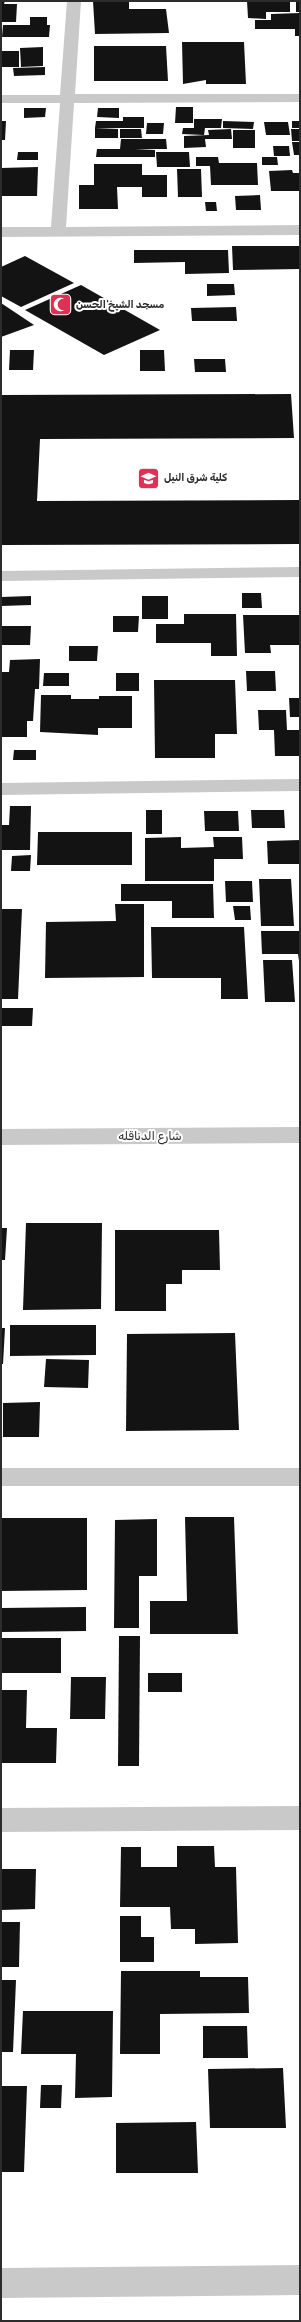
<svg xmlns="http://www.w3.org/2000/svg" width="301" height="2322" font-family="Rubik,Vazirmatn,sans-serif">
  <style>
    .building { fill: #131313 }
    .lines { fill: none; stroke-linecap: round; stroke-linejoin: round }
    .minor { fill: #c9c9c9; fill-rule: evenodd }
    .tertiary { fill: #c9c9c9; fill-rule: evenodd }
    .labels { text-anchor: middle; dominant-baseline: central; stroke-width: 4; stroke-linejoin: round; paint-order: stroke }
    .far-poi-label { font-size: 10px; font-weight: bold; fill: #2c2c2c; stroke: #fff; text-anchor: start }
    .street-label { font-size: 12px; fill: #2c2c2c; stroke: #fff }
  </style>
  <rect width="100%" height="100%" fill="#fff"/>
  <g class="building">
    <polygon points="1,1 5,1 4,4 17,4 16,22 1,22"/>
    <polygon points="93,1 129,1 129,9 166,9 169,33 95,34"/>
    <polygon points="247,1 290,1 290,12 266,12 266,19 248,18"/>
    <rect x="296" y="1" width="4" height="11"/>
    <polygon points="300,13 300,36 295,36 295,29 255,29 255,20 271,20 271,14"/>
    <polygon points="30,17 47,17 47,25 50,25 49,37 2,37 3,25 30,25"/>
    <polygon points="182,42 244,42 246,84 206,84 206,80 183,84"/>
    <polygon points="94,46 166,46 168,81 94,81"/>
    <polygon points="43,47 43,66 21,67 20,48"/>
    <rect x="1" y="51" width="18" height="16"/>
    <polygon points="45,67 45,75 14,76 13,68"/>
    <polygon points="176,107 193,107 193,123 175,123"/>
    <polygon points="24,108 46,108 45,117 24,118"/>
    <polygon points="98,108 119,108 119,118 97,117"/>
    <polygon points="123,117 144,117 144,128 95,128 96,121 123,121"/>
    <polygon points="194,119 222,119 221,128 205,128 204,135 182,134 183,128 194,128"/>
    <polygon points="1,121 6,121 5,140 1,140"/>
    <polygon points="223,121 254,122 253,129 223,128"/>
    <rect x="292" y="121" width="8" height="7"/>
    <polygon points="264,122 288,122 290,135 266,135"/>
    <polygon points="147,123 164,123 163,134 146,134"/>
    <polygon points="95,128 118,129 118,138 95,138"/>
    <polygon points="120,129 141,129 142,138 120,138"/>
    <polygon points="231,129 232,139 205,139 206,147 184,148 184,136 209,135 208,130"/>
    <polygon points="291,129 300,129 300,141 292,141"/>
    <rect x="233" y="130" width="22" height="18"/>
    <polygon points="121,139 166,139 167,149 135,149 155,150 155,157 96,157 97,149 120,149"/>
    <polygon points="292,142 300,142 300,155 294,155"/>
    <polygon points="273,146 289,146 290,156 274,156"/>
    <polygon points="18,152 38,152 38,160 17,160"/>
    <polygon points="156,152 189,152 190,167 157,167"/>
    <polygon points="196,157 218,157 219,163 257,163 258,185 211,185 210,166 196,166"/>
    <polygon points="262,157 277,157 278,165 262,165"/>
    <polygon points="94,164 142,164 142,175 167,175 167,197 142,197 142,187 117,187 118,209 79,209 79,185 94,185"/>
    <polygon points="38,167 37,196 1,196 1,168"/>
    <polygon points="177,169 201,169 202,197 178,197"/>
    <polygon points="292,170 293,173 300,173 300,191 271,191 269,171"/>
    <polygon points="260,195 261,210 236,210 235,196"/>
    <polygon points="205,202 216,202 217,211 206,211"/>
    <polygon points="232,246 300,246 300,269 233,270"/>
    <polygon points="134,250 228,250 229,273 185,274 185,262 134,263"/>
    <polygon points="25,256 74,283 21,307 1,296 1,267"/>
    <polygon points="207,284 234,284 235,295 207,296"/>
    <polygon points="81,285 160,330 104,355 25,310"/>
    <polygon points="1,303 34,325 1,337"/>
    <polygon points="236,307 237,321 192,321 191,308"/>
    <polygon points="10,350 34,350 33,370 9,370"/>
    <polygon points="140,350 164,350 165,371 140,371"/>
    <polygon points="194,359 225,359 226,372 195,372"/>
    <polygon points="291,394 294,438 40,439 37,501 300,500 300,544 1,545 1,395"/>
    <polygon points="242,593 261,593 262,608 242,608"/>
    <polygon points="31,596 31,605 1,606 1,597"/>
    <rect x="142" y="596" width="26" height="23"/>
    <polygon points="184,614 236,614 237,656 211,656 211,643 156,643 156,624 184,624"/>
    <polygon points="243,615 300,615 300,645 270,645 271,653 245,653"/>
    <polygon points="113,616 139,616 138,632 113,632"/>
    <polygon points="1,626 31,626 30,645 1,645"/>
    <polygon points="69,646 98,646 97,661 69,661"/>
    <polygon points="40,659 39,689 35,689 33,721 27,721 27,737 1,737 1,672 9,672 10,660"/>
    <polygon points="246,671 275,671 276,691 247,691"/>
    <polygon points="44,673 69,673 69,686 43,686"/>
    <rect x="116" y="673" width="23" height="18"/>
    <polygon points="154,680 235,680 237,734 215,734 215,758 155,758"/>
    <polygon points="41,695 71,695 71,699 99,699 99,696 132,696 132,728 98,728 98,735 40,732"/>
    <polygon points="289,698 300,698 300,717 290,717"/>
    <polygon points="258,710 286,710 287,730 299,730 300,756 275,756 274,730 259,730"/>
    <polygon points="14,750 36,750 36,760 13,760"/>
    <polygon points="10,806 31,806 30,850 1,850 1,825 9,825"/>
    <rect x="146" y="810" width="16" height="24"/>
    <polygon points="251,810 284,810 285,828 252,828"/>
    <polygon points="204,811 238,811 239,831 205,831"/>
    <polygon points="38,832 132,832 132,865 37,865"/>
    <polygon points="181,837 181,848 214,847 213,837 242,837 243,859 214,859 214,881 145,881 145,838"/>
    <polygon points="300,840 300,864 268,864 267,841"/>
    <polygon points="31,855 30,871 11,871 12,856"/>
    <polygon points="259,879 291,879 294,926 261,926"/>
    <polygon points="225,881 252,881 253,902 226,902"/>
    <polygon points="121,884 213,884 214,918 172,918 172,901 121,901"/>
    <polygon points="115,904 144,904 144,977 45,978 46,922 116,921"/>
    <polygon points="233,906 250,906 251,920 235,920"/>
    <polygon points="1,909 22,909 18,999 1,999"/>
    <polygon points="151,927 244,927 248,999 221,999 221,978 152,978"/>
    <polygon points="261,931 300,931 300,968 298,954 262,954"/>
    <polygon points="263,960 292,960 295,1002 265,1002"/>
    <polygon points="1,1008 33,1008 32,1026 1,1026"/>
    <polygon points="26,1223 102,1223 101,1309 23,1310"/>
    <polygon points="1,1228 7,1228 5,1260 1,1260"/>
    <polygon points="115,1230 219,1230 220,1270 182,1270 182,1284 166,1284 166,1311 115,1311"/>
    <polygon points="10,1325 96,1325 96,1355 10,1356"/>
    <polygon points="1,1328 5,1328 3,1364 1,1364"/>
    <polygon points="235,1333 239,1430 126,1431 127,1334"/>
    <polygon points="46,1359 89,1360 88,1388 44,1387"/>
    <polygon points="40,1402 39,1437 3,1437 3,1403"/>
    <polygon points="185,1517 234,1517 238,1634 150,1634 150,1601 187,1601"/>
    <polygon points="1,1518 87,1518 87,1590 1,1591"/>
    <polygon points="157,1519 157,1576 139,1576 139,1628 114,1628 115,1520"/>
    <polygon points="86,1607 86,1631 1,1632 1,1608"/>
    <polygon points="119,1636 140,1636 139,1766 118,1766"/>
    <rect x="1" y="1638" width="60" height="35"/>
    <rect x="148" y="1673" width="34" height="19"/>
    <polygon points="71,1677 106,1677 105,1719 70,1719"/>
    <polygon points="1,1690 27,1690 26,1728 57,1728 56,1763 1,1763"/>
    <polygon points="177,1846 214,1846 215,1867 236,1867 238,1943 195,1944 195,1929 171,1929 170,1907 120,1907 121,1847 141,1847 141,1867 177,1867"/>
    <polygon points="1,1869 36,1869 35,1909 1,1910"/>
    <polygon points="120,1916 141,1916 141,1937 154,1937 154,1962 120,1962"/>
    <polygon points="1,1922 20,1922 19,1967 1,1967"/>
    <polygon points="121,1971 200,1971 200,1977 248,1977 249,2013 160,2014 160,2054 120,2054"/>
    <polygon points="1,1980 16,1980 13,2052 1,2052"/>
    <polygon points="23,2011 113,2011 112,2097 75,2098 76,2054 21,2054"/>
    <polygon points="203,2026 247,2026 248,2058 203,2058"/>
    <polygon points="283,2068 286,2128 210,2128 208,2069"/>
    <polygon points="41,2085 62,2085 61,2108 40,2108"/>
    <polygon points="1,2086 27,2086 24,2172 1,2172"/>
    <polygon points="196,2122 198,2173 116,2173 116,2123"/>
  </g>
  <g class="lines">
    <g class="minor">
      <polygon points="67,1 81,1 75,94 300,94 300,102 74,103 66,227 300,225 300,235 1,237 1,227 51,227 60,103 1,103 1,95 60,95"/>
      <polygon points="300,567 300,577 1,581 1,571"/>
      <polygon points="300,779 300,791 1,795 1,783"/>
      <rect x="1" y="1468" width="299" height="18"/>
      <polygon points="300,1806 300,1830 1,1832 1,1808"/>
      <polygon points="300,2265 300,2295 1,2298 1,2268"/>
    </g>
    <polygon class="tertiary" points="300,1127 300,1143 1,1145 1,1129"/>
  </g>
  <defs>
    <symbol id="mosque-square" viewBox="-11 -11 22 22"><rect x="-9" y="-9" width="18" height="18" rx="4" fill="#e12f55" stroke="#fff"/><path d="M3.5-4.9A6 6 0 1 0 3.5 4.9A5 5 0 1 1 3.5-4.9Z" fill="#fff"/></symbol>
    <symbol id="university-square" viewBox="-11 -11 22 22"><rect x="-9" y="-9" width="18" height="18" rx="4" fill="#e12f55" stroke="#fff"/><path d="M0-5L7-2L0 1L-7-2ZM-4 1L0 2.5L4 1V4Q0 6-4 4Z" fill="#fff"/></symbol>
  </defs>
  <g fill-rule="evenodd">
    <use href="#mosque-square" x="48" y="292" width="25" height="25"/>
    <use href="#university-square" x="136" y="466" width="25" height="25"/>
  </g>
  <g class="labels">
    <g class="far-poi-label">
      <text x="76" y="305">مسجد الشيخ الحسن</text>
      <text x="164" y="478">كلية شرق النيل</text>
    </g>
    <g class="street-label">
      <text x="150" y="1136">شارع الدناقله</text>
    </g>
  </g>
  <rect width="301" height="2322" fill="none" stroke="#2c2c2c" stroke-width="4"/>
</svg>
